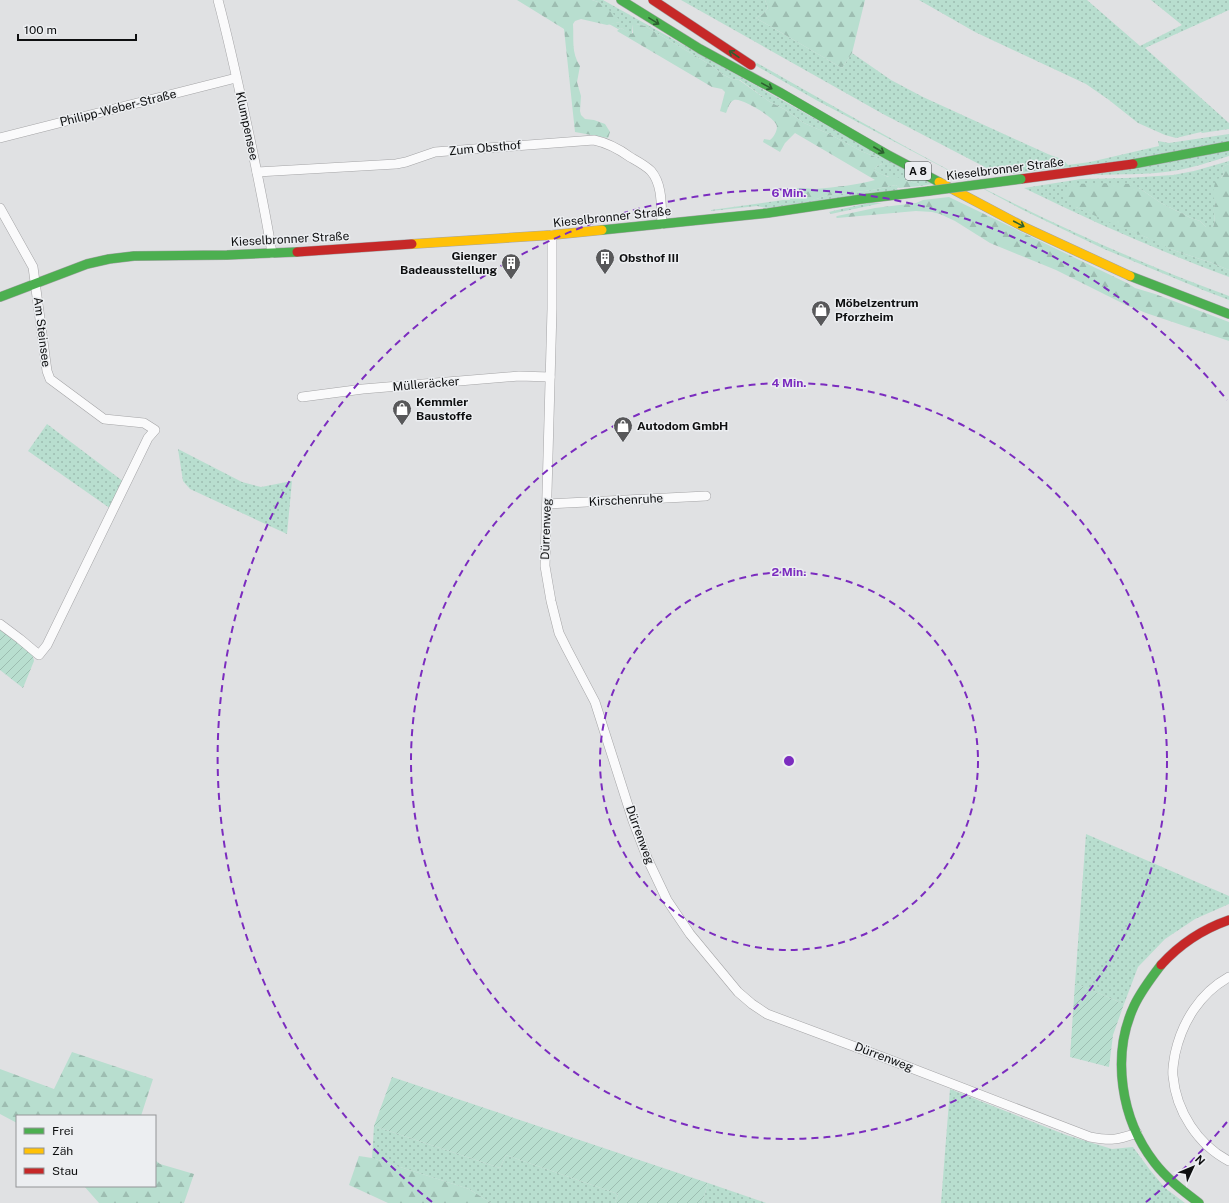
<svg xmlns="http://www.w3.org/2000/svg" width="1229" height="1203" font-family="'Public Sans',sans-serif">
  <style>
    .grass { fill: url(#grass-dots) }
    .forest { fill: url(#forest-firs) }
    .garden { fill: url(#garden-furrows) }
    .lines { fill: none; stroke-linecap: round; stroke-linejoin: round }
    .street-casing { stroke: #a4a4a6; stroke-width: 10 }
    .fast-casing { stroke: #a4a4a6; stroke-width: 10 }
    .slow-casing { stroke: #a4a4a6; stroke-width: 10 }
    .jam-casing { stroke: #a4a4a6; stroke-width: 10 }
    .street { stroke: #fafafb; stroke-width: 9 }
    .fast { stroke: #4caf50; stroke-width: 9 }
    .slow { stroke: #ffc107; stroke-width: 9 }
    .jam { stroke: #c62828; stroke-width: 9 }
    .fast-bridge-casing { stroke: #a4a4a6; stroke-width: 10; stroke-linecap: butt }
    .fast-bridge { stroke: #4caf50; stroke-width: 9 }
    .oneway { stroke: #2d5f30 }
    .ring { fill: none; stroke: #7b2cbf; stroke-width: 2; stroke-dasharray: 7 5 }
    .labels { text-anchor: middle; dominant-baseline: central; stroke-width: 3; stroke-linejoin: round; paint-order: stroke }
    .shield { fill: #eceef1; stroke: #515254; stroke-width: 1 }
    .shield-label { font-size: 11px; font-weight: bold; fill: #0e0f10 }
    .street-label { font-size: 12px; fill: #0e0f10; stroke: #eceef1 }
    .poi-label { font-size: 12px; font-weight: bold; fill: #0e0f10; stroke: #eceef1; text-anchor: start }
    .centre { fill: #7b2cbf; stroke: #eceef1; stroke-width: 2 }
    .ring-label { font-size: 12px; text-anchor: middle; font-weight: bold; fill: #7b2cbf; stroke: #eceef1; stroke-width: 3; stroke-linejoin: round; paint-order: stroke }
  </style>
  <defs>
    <pattern id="grass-dots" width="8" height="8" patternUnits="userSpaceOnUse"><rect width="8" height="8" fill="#b8decf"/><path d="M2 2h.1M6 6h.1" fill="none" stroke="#9dbdb1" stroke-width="1.8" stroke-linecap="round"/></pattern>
    <pattern id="forest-firs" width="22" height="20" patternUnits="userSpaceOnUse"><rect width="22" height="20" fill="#b8decf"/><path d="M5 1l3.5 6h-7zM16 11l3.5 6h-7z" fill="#9dbdb1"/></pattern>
    <pattern id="garden-furrows" width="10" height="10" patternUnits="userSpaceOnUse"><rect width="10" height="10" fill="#b8decf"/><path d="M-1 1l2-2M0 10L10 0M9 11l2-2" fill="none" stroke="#9dbdb1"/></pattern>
  </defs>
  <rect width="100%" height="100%" fill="#e0e1e3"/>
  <g class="grass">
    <path d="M592 0H603L932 184 920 186 917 183C903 179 886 179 874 170L877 166 882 164 878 158 861 151 829 134 804 123 784 109 770 102 740 80 732 79 724 75 709 64 645 26 636 24H633L632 33 631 35 623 29 620 28 618 29 609 24 620 22 598 2Z"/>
    <polygon points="681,0 765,0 768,8 763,14 756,18 842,68 852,53 891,80 923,97 1050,155 1062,159 1068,165 1090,162 1159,146 1158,141 1169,143 1229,134 1229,143 1171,155 1000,175 883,114"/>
    <polygon points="919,0 1087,0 1140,46 1182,25 1151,0 1229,0 1229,10 1145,48 1229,123 1229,129 1202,133 1201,132 1176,138 1165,135 1138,123 1109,100 1086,84 975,32"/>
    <path d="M757 63C824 101 890 139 958 175 1046 221 1136 262 1229 296V300L1203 290 1104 249 1023 210 816 100 755 65Z"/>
    <path d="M1229 150V156C1210 162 1192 168 1173 171 1146 175 1120 174 1093 175Z"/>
    <path d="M1229 161V164L1222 167 1224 174C1218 180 1214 194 1216 202 1211 212 1217 217 1213 227H1206L1200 221 1191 218 1161 203 1139 188 1076 207 1148 238 1158 241 1170 249 1212 263 1229 270V277C1159 251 1091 221 1024 188L1081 179 1127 178 1173 175 1194 171Z"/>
    <path d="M896 185 899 188H897L898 191 767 208 757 206 711 211V210L783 200C797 200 810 203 824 196L872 190Z"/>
    <polygon points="869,203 882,203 831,214 829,212 837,210"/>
    <polygon points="47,424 124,482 111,509 28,451"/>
    <polygon points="178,449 242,482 261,487 292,481 287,534 190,489 183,481"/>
    <polygon points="1086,834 1229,896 1229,904 1195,919 1165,939 1138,967 1124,1004 1075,983"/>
    <polygon points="950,1089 1066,1135 1112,1149 1133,1147 1150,1170 1165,1188 1185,1203 941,1203"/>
    <polygon points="374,1126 500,1168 506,1155 618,1194 615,1203 491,1203 469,1189 372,1158"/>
    <polygon points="708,1183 766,1203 702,1203"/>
  </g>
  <g class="forest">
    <path d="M517 0H592L598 2 610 11 619 19 620 22 607 25 581 19 575 21 573 24C574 39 571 53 580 66L577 82 581 96 580 111 581 115 585 119 594 120 605 124 610 132 608 138 575 132 564 29Z"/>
    <polygon points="765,0 865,0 852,53 842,68 756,18 763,14 768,8"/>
    <path d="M633 24H636L645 26 709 64 724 75 732 79 739 80 770 102 784 109 804 123 829 134 861 151 878 158 881 160 882 164 877 166 874 170 879 173 888 177H897L907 181 917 183 920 186 899 188 896 185 872 190 824 196C814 201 801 203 790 200L789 191C796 186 808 189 816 189 836 187 857 185 875 180L795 133 785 143 780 152 763 142 764 139 770 140C774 137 779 128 776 124 773 117 741 97 734 100 729 102 728 109 726 113L720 111 725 92 722 89 712 87 617 31 620 28 623 29 631 34 633 33Z"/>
    <path d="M1229 164V270L1212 263 1170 249 1158 242 1148 238 1111 223 1076 207 1065 200 1064 192 1070 184 1116 183 1130 184 1139 188 1161 203 1191 218 1200 221 1206 227H1213C1217 218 1211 211 1216 202L1212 195 1216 179 1221 178 1224 174 1222 167Z"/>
    <polygon points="949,197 1129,284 1135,288 1155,294 1229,322 1229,341 1146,313 1124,304 1056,270 990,243 955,221 940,214 932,212 916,211 837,218 836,217 837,216 875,208 916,203 923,200"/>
    <polygon points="72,1052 153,1079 141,1116 17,1116 17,1123 0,1114 0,1069 54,1089"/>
    <polygon points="359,1156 372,1158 469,1189 491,1203 388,1203 349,1185"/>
    <polygon points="155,1160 160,1164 194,1174 184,1203 99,1203 84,1186 155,1186"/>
  </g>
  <g class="garden">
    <path d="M0 627C10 634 33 648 34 661L23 688 0 670Z"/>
    <polygon points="1075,983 1124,1004 1113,1035 1109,1067 1070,1057"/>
    <polygon points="392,1077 708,1183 702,1203 615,1203 618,1194 506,1155 500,1168 374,1126"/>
  </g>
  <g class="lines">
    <defs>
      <g id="street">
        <path d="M218 0C229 41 238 83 247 125 256 167 265 210 272 253"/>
        <polyline points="0,138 236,78"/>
        <path d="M257 172 396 164 406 162 435 152 594 140C608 143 619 149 630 157 637 161 645 165 651 171 663 185 661 207 662 224"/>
        <polyline points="0,208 33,267 47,371 50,379 104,419 144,423 155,430 148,438 47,645 39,655 20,639 0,624"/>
        <path d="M552 235V309L545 566 551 601 559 633 567 649 595 702 633 821 648 860 667 900 690 934 738 992 752 1004 767 1014 885 1058 1090 1137C1111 1141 1117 1140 1137 1133"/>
        <polyline points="302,397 363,389 519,376 550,377"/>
        <polyline points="547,504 706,496"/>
        <path d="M1229 977C1200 993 1182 1022 1175 1054 1174 1061 1172 1069 1173 1076 1176 1111 1198 1145 1229 1161"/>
      </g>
      <g id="fast">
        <polyline points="621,0 700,49 781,93 888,155 939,182"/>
        <polyline points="1133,164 1229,146"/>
        <polyline points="602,230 768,213 862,199 929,191"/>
        <polyline points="1130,276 1229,314"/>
        <polyline points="0,297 87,264 109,259 134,256 227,255 297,252"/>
        <path d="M1161 965C1151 978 1141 991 1134 1006 1111 1056 1121 1119 1154 1162 1166 1178 1183 1191 1199 1203"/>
      </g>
      <g id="slow">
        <polyline points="939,182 1024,227 1130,276"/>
        <polyline points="412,244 552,235 602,230"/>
      </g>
      <g id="jam">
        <polyline points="653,0 751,65"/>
        <polyline points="1021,179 1133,164"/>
        <polyline points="297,252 412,244"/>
        <path d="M1161 965C1180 944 1203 929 1229 920"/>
      </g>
    </defs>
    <use href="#street" class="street-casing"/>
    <use href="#fast" class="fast-casing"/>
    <use href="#slow" class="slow-casing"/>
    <use href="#jam" class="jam-casing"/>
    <use href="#street" class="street"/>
    <use href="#fast" class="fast"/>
    <use href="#slow" class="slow"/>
    <use href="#jam" class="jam"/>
    <defs>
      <polyline id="fast-bridge" points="929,191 1021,179"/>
    </defs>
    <use href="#fast-bridge" class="fast-bridge-casing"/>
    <use href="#fast-bridge" class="fast-bridge"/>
  </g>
  <defs><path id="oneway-shaft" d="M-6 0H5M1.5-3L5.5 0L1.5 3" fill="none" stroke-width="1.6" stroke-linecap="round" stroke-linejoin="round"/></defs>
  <g class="oneway">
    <use href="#oneway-shaft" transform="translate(654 21) rotate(32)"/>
    <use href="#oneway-shaft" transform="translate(734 54) rotate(-146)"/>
    <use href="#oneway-shaft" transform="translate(767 86) rotate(29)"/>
    <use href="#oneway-shaft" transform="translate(879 150) rotate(30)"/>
    <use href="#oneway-shaft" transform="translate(1019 224) rotate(28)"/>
  </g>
  <g class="ring">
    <circle cx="789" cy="761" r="189"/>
    <circle cx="789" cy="761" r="378"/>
    <path d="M1227 1122A568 568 0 0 1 1146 1202M432 1202A568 568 0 1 1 1227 400"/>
  </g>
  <defs>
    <symbol id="building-pin" viewBox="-11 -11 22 30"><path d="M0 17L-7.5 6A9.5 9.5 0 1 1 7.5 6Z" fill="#58585a" stroke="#eceef1"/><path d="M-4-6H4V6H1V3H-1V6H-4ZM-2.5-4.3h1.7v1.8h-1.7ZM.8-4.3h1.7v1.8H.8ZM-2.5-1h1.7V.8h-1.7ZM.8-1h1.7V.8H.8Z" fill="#fff"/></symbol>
    <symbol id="shop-pin" viewBox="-11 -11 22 30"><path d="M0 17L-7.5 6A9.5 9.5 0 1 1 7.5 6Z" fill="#58585a" stroke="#eceef1"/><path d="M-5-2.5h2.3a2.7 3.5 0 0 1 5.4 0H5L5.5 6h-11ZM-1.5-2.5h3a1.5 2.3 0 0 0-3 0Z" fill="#fff"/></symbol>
  </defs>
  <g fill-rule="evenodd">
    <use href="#building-pin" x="594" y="247" width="22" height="30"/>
    <use href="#building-pin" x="500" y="252" width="22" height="30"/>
    <use href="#shop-pin" x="810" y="299" width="22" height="30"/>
    <use href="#shop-pin" x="391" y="398" width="22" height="30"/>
    <use href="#shop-pin" x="612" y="415" width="22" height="30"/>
  </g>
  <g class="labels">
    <rect class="shield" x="905" y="162" width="26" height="18" rx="3"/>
    <g class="shield-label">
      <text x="918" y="171">A 8</text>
    </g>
    <g class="street-label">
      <text transform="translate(118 108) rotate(-14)">Philipp-Weber-Straße</text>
      <text transform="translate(247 126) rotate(78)">Klumpensee</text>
      <text transform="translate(485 148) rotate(-5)">Zum Obsthof</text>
      <text transform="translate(1005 169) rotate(-7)">Kieselbronner Straße</text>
      <text transform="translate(612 217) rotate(-6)">Kieselbronner Straße</text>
      <text transform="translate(290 239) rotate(-3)">Kieselbronner Straße</text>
      <text transform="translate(42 332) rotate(83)">Am Steinsee</text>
      <text transform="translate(426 384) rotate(-5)">Mülleräcker</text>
      <text transform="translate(626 500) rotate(-3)">Kirschenruhe</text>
      <text transform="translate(546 529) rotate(-88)">Dürrenweg</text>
      <text transform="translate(640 835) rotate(70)">Dürrenweg</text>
      <text transform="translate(884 1057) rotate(21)">Dürrenweg</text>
    </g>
    <g class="poi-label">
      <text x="497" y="256" text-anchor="end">Gienger<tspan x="497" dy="14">Badeausstellung</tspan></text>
      <text x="619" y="258">Obsthof III</text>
      <text x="835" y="303">Möbelzentrum<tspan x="835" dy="14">Pforzheim</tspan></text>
      <text x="416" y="402">Kemmler<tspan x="416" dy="14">Baustoffe</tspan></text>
      <text x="637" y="426">Autodom GmbH</text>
    </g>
  </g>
  <circle cx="789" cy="761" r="6" class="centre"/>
  <g class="ring-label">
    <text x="789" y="197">6 Min.</text>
    <text x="789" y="387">4 Min.</text>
    <text x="789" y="576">2 Min.</text>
  </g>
  <rect x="16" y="1115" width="140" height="72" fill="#eceef1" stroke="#939597"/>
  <rect x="24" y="1128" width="20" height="6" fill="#4caf50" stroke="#939597"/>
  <text x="52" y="1135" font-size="12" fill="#0e0f10">Frei</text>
  <rect x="24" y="1148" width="20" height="6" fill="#ffc107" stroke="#939597"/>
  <text x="52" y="1155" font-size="12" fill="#0e0f10">Zäh</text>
  <rect x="24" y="1168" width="20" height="6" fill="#c62828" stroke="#939597"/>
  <text x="52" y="1175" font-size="12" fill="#0e0f10">Stau</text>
  <g transform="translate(1193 1167) rotate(46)" stroke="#eceef1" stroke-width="3" paint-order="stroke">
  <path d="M0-3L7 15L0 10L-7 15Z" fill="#0e0f10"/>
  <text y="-6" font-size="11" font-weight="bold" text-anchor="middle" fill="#0e0f10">N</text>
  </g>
  <path d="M18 34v6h118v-6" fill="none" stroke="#0e0f10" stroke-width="2"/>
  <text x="24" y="34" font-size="12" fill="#0e0f10" stroke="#eceef1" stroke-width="3" paint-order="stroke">100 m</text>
</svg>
